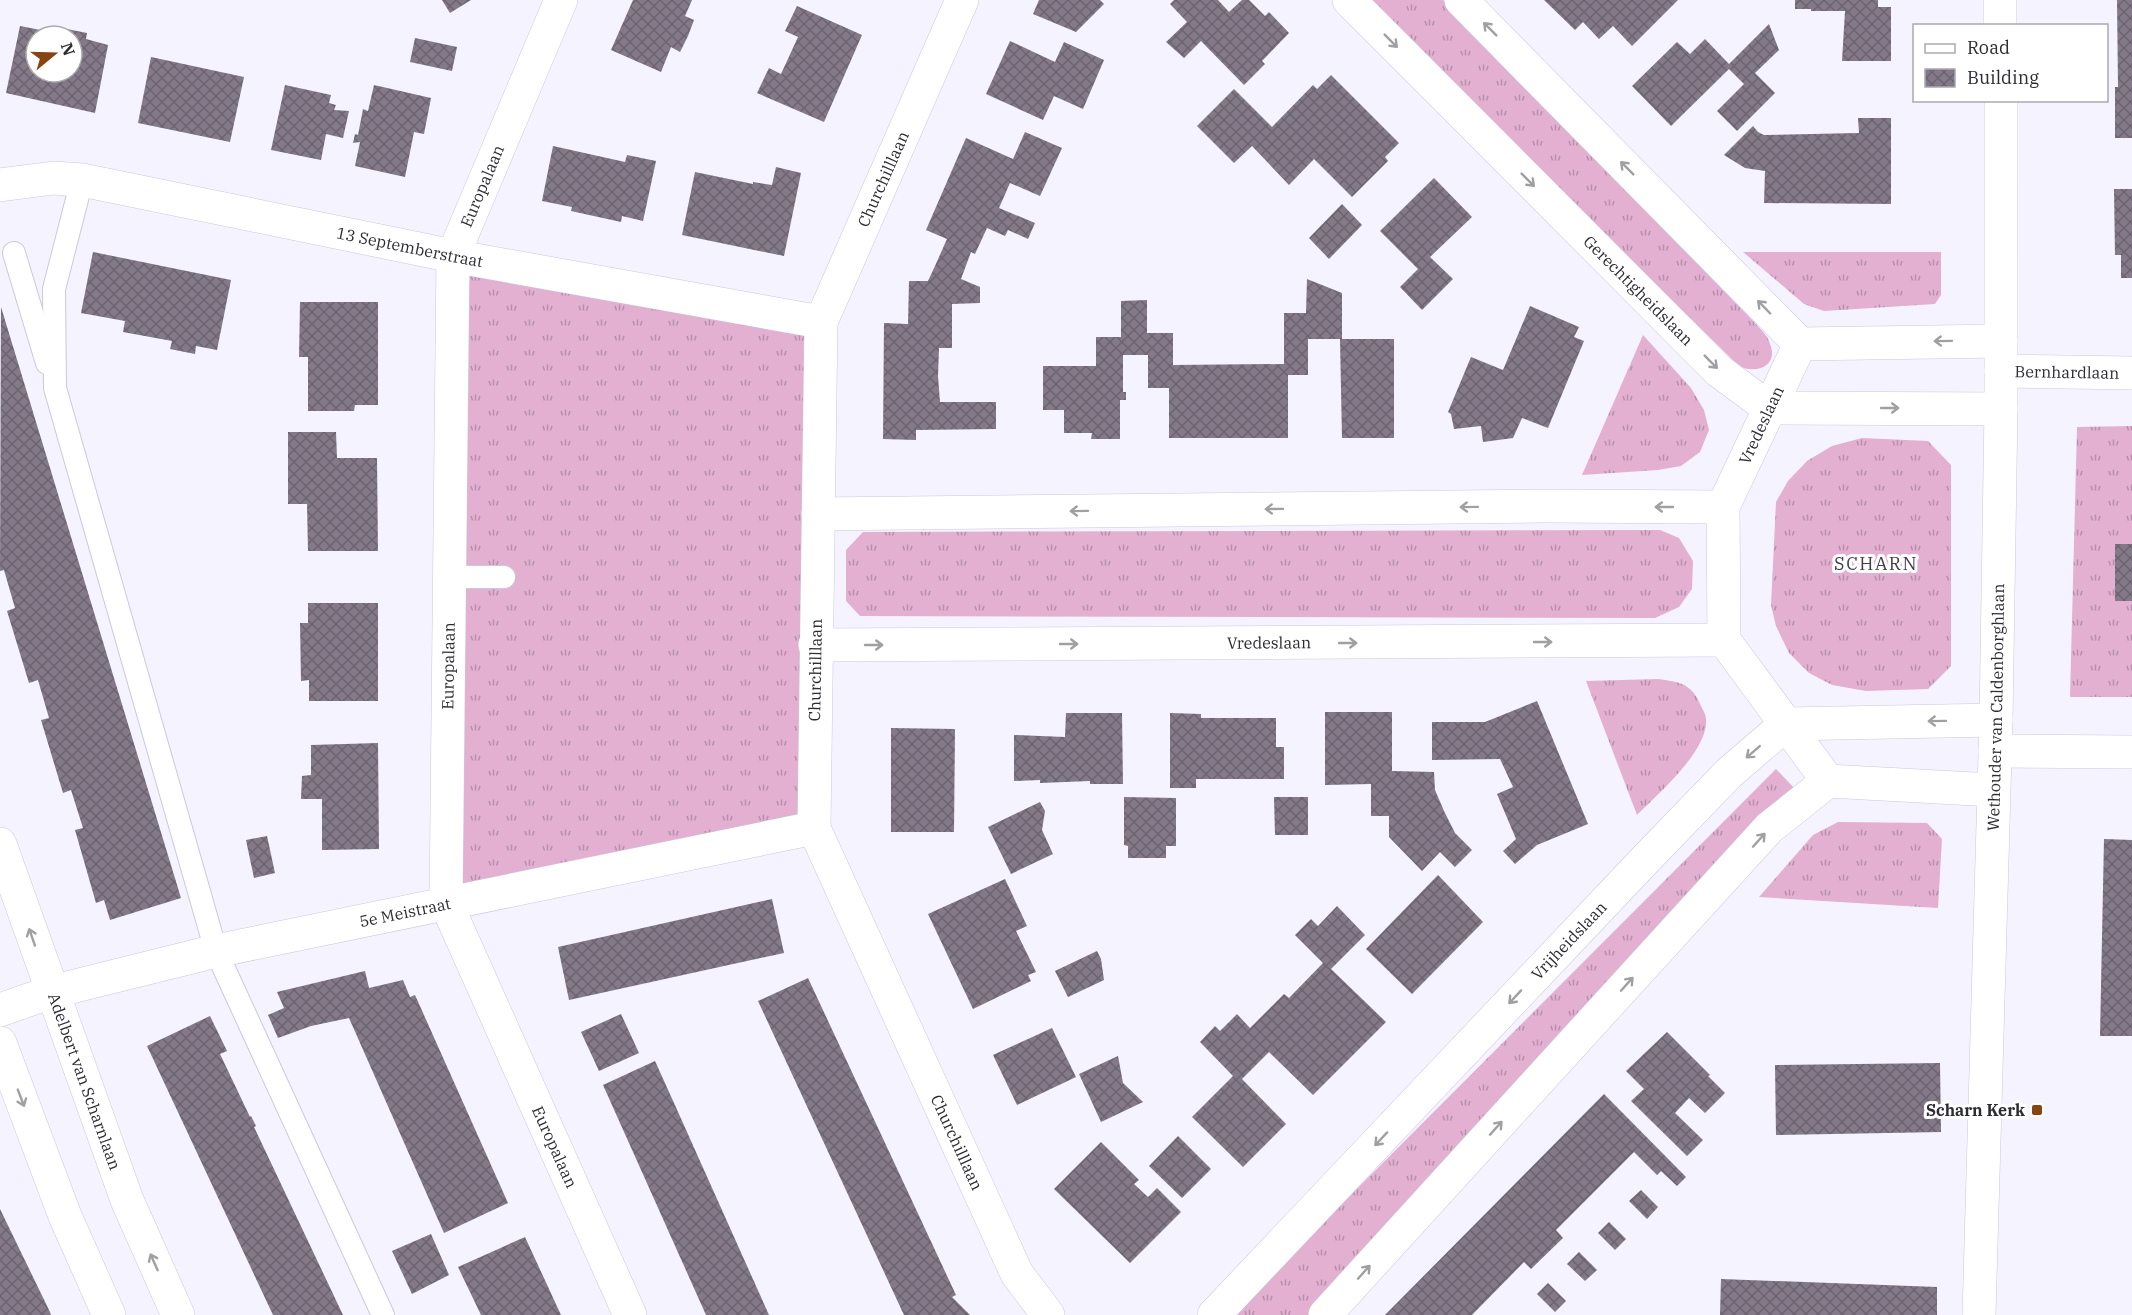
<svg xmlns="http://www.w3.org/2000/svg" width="2132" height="1315" font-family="'IBM Plex Serif',serif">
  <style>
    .grass { fill: url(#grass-tufts) }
    .building { fill: url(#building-cross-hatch); fill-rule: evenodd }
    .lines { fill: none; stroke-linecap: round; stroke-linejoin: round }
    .lane-casing { stroke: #cac9db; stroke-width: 24 }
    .street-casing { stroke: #cac9db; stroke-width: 34 }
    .secondary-casing { stroke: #cac9db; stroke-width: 34 }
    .lane { stroke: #fff; stroke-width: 22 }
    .street { stroke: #fff; stroke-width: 33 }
    .secondary { stroke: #fff; stroke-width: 33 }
    .oneway { stroke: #a0a0a3 }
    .poi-dot { fill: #884514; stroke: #fff; stroke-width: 2 }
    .labels { text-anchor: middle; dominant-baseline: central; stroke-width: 6; stroke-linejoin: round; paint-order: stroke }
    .street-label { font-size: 16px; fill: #2d2c33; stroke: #fff }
    .poi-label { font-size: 16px; font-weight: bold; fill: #2d2c33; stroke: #fff; text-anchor: end }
    .neighbourhood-label { font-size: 18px; letter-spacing: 1.5px; fill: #403f4e; stroke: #fff }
  </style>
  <defs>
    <pattern id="grass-tufts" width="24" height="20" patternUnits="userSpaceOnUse" patternTransform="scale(1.5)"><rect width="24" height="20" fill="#e3b0d2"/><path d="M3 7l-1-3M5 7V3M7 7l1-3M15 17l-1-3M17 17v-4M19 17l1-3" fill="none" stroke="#b88fab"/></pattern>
    <pattern id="building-cross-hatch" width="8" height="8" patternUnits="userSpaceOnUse" patternTransform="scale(1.5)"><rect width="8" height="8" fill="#837988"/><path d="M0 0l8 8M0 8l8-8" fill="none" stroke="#6c6370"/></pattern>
  </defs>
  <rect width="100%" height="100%" fill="#f4f3ff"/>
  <g class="grass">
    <path d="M1366 0H1443L1756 324C1761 330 1768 336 1770 344 1779 365 1757 375 1739 366Z"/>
    <polygon points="1743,252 1941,252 1941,295 1935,304 1824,311 1804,304"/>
    <polygon points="457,264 812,325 804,820 458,889"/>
    <polygon points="1643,335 1691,388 1704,410 1709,430 1700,452 1681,466 1658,470 1582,475"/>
    <polygon points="2132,426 2132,697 2070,697 2077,427"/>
    <polygon points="1862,438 1928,441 1951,465 1951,666 1928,689 1866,691 1832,685 1809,673 1789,653 1776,626 1771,605 1776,502 1788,481 1807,461 1832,446"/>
    <polygon points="1660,530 1679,538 1693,561 1692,589 1679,607 1655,618 860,616 846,601 846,550 863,532"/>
    <path d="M1658 679C1679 682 1692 683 1701 706 1703 710 1706 715 1706 719 1709 750 1657 795 1637 815L1586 681Z"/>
    <polygon points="1776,769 1797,791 1308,1315 1231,1315"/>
    <polygon points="1838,822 1927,823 1942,839 1938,908 1759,897 1813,835"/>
  </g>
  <g class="building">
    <polygon points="442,0 471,0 450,13"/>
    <polygon points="633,0 692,0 685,16 694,20 688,36 680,52 671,47 661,72 611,50"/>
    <polygon points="1039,0 1100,0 1104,4 1076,32 1033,14"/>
    <polygon points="1174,0 1218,0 1229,12 1242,0 1249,0 1265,16 1269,12 1289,33 1262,61 1265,64 1244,85 1201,41 1184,58 1166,42 1187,22 1170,4"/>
    <polygon points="1544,0 1678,0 1632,46 1613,26 1599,39 1583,22 1575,30"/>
    <polygon points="1795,0 1878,0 1878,7 1891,7 1891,61 1842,61 1845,11 1811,11 1811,9 1795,9"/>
    <polygon points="2117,0 2132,0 2132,138 2115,138 2115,87 2118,87"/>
    <polygon points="797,6 862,35 824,122 757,93 769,68 781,74 798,37 785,31"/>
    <polygon points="1769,24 1779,50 1755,73 1775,93 1737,131 1717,111 1744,84 1729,69 1671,126 1632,86 1677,42 1690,54 1705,39 1729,64"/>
    <path d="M20 26 61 34 62 28 87 33 86 39 108 45 95 113 6 93ZM36 36H72V72H36Z"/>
    <polygon points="415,38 457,47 452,71 410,62"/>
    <polygon points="1010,41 1055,62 1064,42 1104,60 1083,109 1054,96 1043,120 986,94"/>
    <polygon points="151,57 244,77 230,142 138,123"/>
    <polygon points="1331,75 1399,143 1385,157 1388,161 1352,197 1314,159 1289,185 1252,146 1234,163 1197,126 1234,89 1272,127 1313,85 1317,89"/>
    <polygon points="285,85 331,95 329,103 336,105 334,110 349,111 343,138 326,134 321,160 271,150"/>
    <polygon points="374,85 431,98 424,134 414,132 405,177 355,166 360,142 353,143 355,134 358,135 363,109 368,111"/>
    <polygon points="1858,118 1891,118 1891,204 1764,203 1765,171 1745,168 1724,155 1753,126 1758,132 1764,135 1859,133"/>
    <polygon points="1025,132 1062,148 1040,196 1010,183 999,208 1035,223 1028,239 1008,230 1005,236 987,228 975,254 971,252 961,279 980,287 980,303 952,304 952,348 939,348 938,376 940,402 996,402 996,429 916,430 916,440 883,439 884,323 908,324 909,281 928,281 935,266 947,239 926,230 966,138 1013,159"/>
    <polygon points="553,146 625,162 627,155 656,161 643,221 622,216 621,222 571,211 572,207 542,201"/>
    <polygon points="776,167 801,173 784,256 682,235 695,172 753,184 753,182 772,185"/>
    <polygon points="1434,178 1472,217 1430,257 1453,279 1422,310 1400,287 1418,269 1380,231"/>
    <polygon points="2114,189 2132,189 2132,278 2121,278 2121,255 2115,255"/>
    <polygon points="1342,204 1362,225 1329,259 1309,238"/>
    <polygon points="93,252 231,280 217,350 196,346 195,354 170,349 172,341 123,332 125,321 81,313"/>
    <polygon points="1307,279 1342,293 1342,339 1394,339 1394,438 1342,438 1340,339 1308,339 1308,375 1288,375 1288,438 1169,438 1169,388 1148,388 1148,355 1123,355 1123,392 1126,392 1126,400 1120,400 1120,439 1091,439 1092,433 1064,433 1064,410 1043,410 1043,366 1096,366 1096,337 1121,337 1121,301 1147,300 1147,333 1173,333 1173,365 1284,364 1284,313 1306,313"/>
    <polygon points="300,302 378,302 378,405 355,405 354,411 308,411 308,357 299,357"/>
    <polygon points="1530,306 1579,327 1574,337 1584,341 1548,428 1522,418 1513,438 1483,442 1481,426 1454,429 1451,414 1448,412 1471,357 1503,370"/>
    <polygon points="1,307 181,898 110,920 104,900 96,903 75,830 83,828 71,790 63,793 41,720 49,718 38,680 29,683 7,611 15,608 4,570 0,571"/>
    <polygon points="288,432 336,432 337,458 377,458 378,551 308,551 307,504 288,504"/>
    <rect x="2115" y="544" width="17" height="57"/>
    <polygon points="308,603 378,603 378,701 309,701 309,680 301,681 300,623 308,623"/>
    <polygon points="1537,701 1588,824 1537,845 1515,864 1503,851 1516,839 1497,794 1513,787 1500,759 1432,760 1432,722 1485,722"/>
    <polygon points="1325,712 1392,712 1392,771 1434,772 1435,790 1444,811 1455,833 1472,850 1455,867 1440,852 1422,871 1389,837 1389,816 1371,816 1371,784 1325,785"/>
    <polygon points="1066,713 1122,713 1123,784 1090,784 1090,781 1040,783 1040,780 1014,781 1014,735 1065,737"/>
    <polygon points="1170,713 1201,714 1201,718 1276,718 1276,747 1284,747 1284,779 1196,779 1196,788 1170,788"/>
    <polygon points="891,728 955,729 954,832 891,832"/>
    <polygon points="378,743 379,849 322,850 322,799 301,799 302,776 311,775 311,745"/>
    <polygon points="1124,797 1176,798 1176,846 1166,846 1166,858 1128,858 1128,846 1124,845"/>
    <polygon points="1274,797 1308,797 1308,835 1275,835"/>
    <polygon points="1040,802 1045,811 1042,830 1053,854 1011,874 988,827"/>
    <polygon points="267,836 275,873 254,878 246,840"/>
    <polygon points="2104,839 2132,840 2132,1036 2100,1036"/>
    <polygon points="1438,875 1483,922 1412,994 1366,949"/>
    <polygon points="1005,879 1027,926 1016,931 1036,972 1028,975 1031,981 973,1009 928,914"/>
    <polygon points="772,899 784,953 569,1000 558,947"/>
    <polygon points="1337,906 1365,935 1331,969 1386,1022 1313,1095 1269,1052 1242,1079 1286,1124 1243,1167 1192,1117 1233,1076 1200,1042 1215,1026 1220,1031 1237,1014 1250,1028 1284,994 1289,998 1323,963 1295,935 1311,919 1318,926"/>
    <polygon points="1097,951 1101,959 1104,980 1068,997 1055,971"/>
    <polygon points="365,971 369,988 403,980 410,997 415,995 508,1203 444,1233 349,1018 311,1026 278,1038 268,1015 284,1008 277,992"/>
    <polygon points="808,978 956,1295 952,1297 970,1315 904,1315 758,1001"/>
    <polygon points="621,1014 639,1053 599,1071 581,1032"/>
    <polygon points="210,1016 227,1051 220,1054 250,1117 251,1116 256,1126 254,1127 343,1315 273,1315 147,1046"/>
    <polygon points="1052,1028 1076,1077 1017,1105 993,1055"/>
    <polygon points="1667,1032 1710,1075 1708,1076 1725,1093 1705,1113 1689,1098 1675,1113 1703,1140 1687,1156 1631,1101 1644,1089 1626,1071"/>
    <polygon points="1118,1056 1123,1083 1143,1102 1101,1122 1079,1074"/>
    <polygon points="655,1061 674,1103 769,1315 706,1315 603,1085"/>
    <polygon points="1940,1063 1941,1132 1776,1135 1775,1065"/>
    <polygon points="1604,1094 1686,1177 1677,1186 1661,1171 1657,1175 1634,1152 1556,1230 1563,1238 1531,1269 1524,1262 1472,1315 1385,1315"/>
    <polygon points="1178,1136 1211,1169 1182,1198 1149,1166"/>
    <polygon points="1101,1142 1139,1180 1134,1184 1148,1197 1157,1188 1181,1212 1130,1263 1054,1189"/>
    <polygon points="1641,1190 1658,1207 1647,1219 1629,1201"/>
    <polygon points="0,1209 50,1312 51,1315 0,1315"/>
    <polygon points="1609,1222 1626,1239 1615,1250 1598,1233"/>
    <polygon points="431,1234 449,1275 412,1294 392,1251"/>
    <polygon points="525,1237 561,1315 481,1315 458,1267"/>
    <polygon points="1579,1252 1597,1270 1585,1281 1567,1264"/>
    <polygon points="1721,1279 1937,1287 1937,1315 1720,1315"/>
    <polygon points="1548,1283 1566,1301 1555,1312 1537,1294"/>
  </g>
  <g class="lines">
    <defs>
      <g id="lane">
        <polyline points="82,180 54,289 55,388 216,951 383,1315"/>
        <polyline points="14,253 47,363"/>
        <polyline points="449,577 504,577"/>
      </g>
      <g id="street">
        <path id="s1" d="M561 0 453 256 446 903 630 1315"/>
        <path id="s2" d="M962 0 821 322 814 828 1017 1274 1048 1315"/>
        <path id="s3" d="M1349 0 1719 371 1769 408 2001 409"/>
        <polyline points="1461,0 1800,344 2001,341"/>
        <polyline points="2000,0 2000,26"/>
        <path id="s4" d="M0 185 54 178 82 180 453 256 821 322"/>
        <polyline points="1800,344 1723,507 1724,640 1828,781"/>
        <path id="s5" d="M2001 371 2132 373"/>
        <polyline points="818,514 1544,506 1723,507"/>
        <path id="s6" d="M815 645 1724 640"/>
        <polyline points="1995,751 2132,752"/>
        <path id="s7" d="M0 1010 51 992 216 951 814 828"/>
        <path id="s8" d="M1214 1315 1643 862 1729 773 1786 724 1996 720"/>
        <polyline points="1325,1315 1769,828 1828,781 1993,790"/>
        <path id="s9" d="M1979 1315 1996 720 2001 409V100"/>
      </g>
      <g id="secondary">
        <path id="s10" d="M0 844 127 1200 178 1315"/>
        <polyline points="0,1043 65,1216 109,1315"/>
      </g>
    </defs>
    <use href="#lane" class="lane-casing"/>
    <use href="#street" class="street-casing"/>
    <use href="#secondary" class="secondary-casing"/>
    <use href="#lane" class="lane"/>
    <use href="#street" class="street"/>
    <use href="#secondary" class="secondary"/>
  </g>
  <defs><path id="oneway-shaft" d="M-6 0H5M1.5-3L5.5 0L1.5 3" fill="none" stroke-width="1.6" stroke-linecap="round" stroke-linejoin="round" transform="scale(1.5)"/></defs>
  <g class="oneway">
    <use href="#oneway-shaft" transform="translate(1490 29) rotate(-135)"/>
    <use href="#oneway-shaft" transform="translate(1391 41) rotate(45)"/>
    <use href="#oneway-shaft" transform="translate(1627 168) rotate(-135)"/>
    <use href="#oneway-shaft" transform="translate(1528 180) rotate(45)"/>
    <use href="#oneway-shaft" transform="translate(1764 307) rotate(-134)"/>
    <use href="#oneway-shaft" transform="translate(1943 341) rotate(179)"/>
    <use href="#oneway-shaft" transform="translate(1711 362) rotate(45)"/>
    <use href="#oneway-shaft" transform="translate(1890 408)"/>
    <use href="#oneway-shaft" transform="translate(1469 507) rotate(179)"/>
    <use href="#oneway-shaft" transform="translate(1664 507) rotate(-180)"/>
    <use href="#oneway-shaft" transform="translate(1274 509) rotate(179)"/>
    <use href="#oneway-shaft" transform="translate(1079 511) rotate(179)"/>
    <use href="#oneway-shaft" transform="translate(1543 642)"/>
    <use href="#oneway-shaft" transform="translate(1348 643)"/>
    <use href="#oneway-shaft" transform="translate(1069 644)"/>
    <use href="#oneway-shaft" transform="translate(874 645)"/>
    <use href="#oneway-shaft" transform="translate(1937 721) rotate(179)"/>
    <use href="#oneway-shaft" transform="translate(1753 752) rotate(139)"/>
    <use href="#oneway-shaft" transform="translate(1759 840) rotate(-48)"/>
    <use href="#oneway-shaft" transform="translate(32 937) rotate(-109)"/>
    <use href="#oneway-shaft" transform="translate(1627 984) rotate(-48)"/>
    <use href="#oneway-shaft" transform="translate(1515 997) rotate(133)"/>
    <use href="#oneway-shaft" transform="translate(21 1098) rotate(69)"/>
    <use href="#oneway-shaft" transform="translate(1496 1128) rotate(-48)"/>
    <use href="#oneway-shaft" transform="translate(1381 1139) rotate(133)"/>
    <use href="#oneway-shaft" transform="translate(154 1262) rotate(-114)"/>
    <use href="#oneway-shaft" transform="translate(1364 1272) rotate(-48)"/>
  </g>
  <rect class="poi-dot" x="2031" y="1104" width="12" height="12" rx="3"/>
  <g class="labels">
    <g class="street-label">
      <text transform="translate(883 179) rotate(-66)">Churchilllaan</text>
      <text transform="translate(482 186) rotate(-67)">Europalaan</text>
      <text stroke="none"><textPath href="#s4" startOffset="417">13 Septemberstraat</textPath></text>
      <text stroke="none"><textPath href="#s3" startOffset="410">Gerechtigheidslaan</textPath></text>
      <text stroke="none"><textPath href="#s5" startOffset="66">Bernhardlaan</textPath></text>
      <text transform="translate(1761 425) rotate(-65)">Vredeslaan</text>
      <text stroke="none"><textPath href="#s6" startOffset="454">Vredeslaan</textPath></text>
      <text transform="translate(448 666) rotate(-89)">Europalaan</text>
      <text transform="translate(815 670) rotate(-89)">Churchilllaan</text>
      <text stroke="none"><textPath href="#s9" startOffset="608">Wethouder van Caldenborghlaan</textPath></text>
      <text stroke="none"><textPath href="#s7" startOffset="417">5e Meistraat</textPath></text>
      <text stroke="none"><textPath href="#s8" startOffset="516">Vrijheidslaan</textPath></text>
      <text stroke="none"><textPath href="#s10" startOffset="252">Adelbert van Scharnlaan</textPath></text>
      <text stroke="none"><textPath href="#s2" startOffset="1203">Churchilllaan</textPath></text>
      <text stroke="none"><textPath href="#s1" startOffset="1192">Europalaan</textPath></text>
    </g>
    <g class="poi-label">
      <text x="2025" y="1110">Scharn Kerk</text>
    </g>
    <g class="neighbourhood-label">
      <text x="1876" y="563">SCHARN</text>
    </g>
  </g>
  <rect x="1913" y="24" width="195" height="78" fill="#ffffff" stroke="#ababad" stroke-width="1.5"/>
  <rect x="1925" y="44" width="30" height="9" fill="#ffffff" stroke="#ababad" stroke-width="1.5"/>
  <text x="1967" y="54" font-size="18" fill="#2d2c33">Road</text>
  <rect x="1925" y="69" width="30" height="18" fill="url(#building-cross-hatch)" stroke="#ababad" stroke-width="1.5"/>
  <text x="1967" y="84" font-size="18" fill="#2d2c33">Building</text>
  <g transform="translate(54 54) rotate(71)"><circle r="28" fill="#ffffff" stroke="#ababad" stroke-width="1.5"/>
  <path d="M0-4.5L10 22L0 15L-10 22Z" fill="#884514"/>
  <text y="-9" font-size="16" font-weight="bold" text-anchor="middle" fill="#2d2c33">N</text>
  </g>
</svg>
